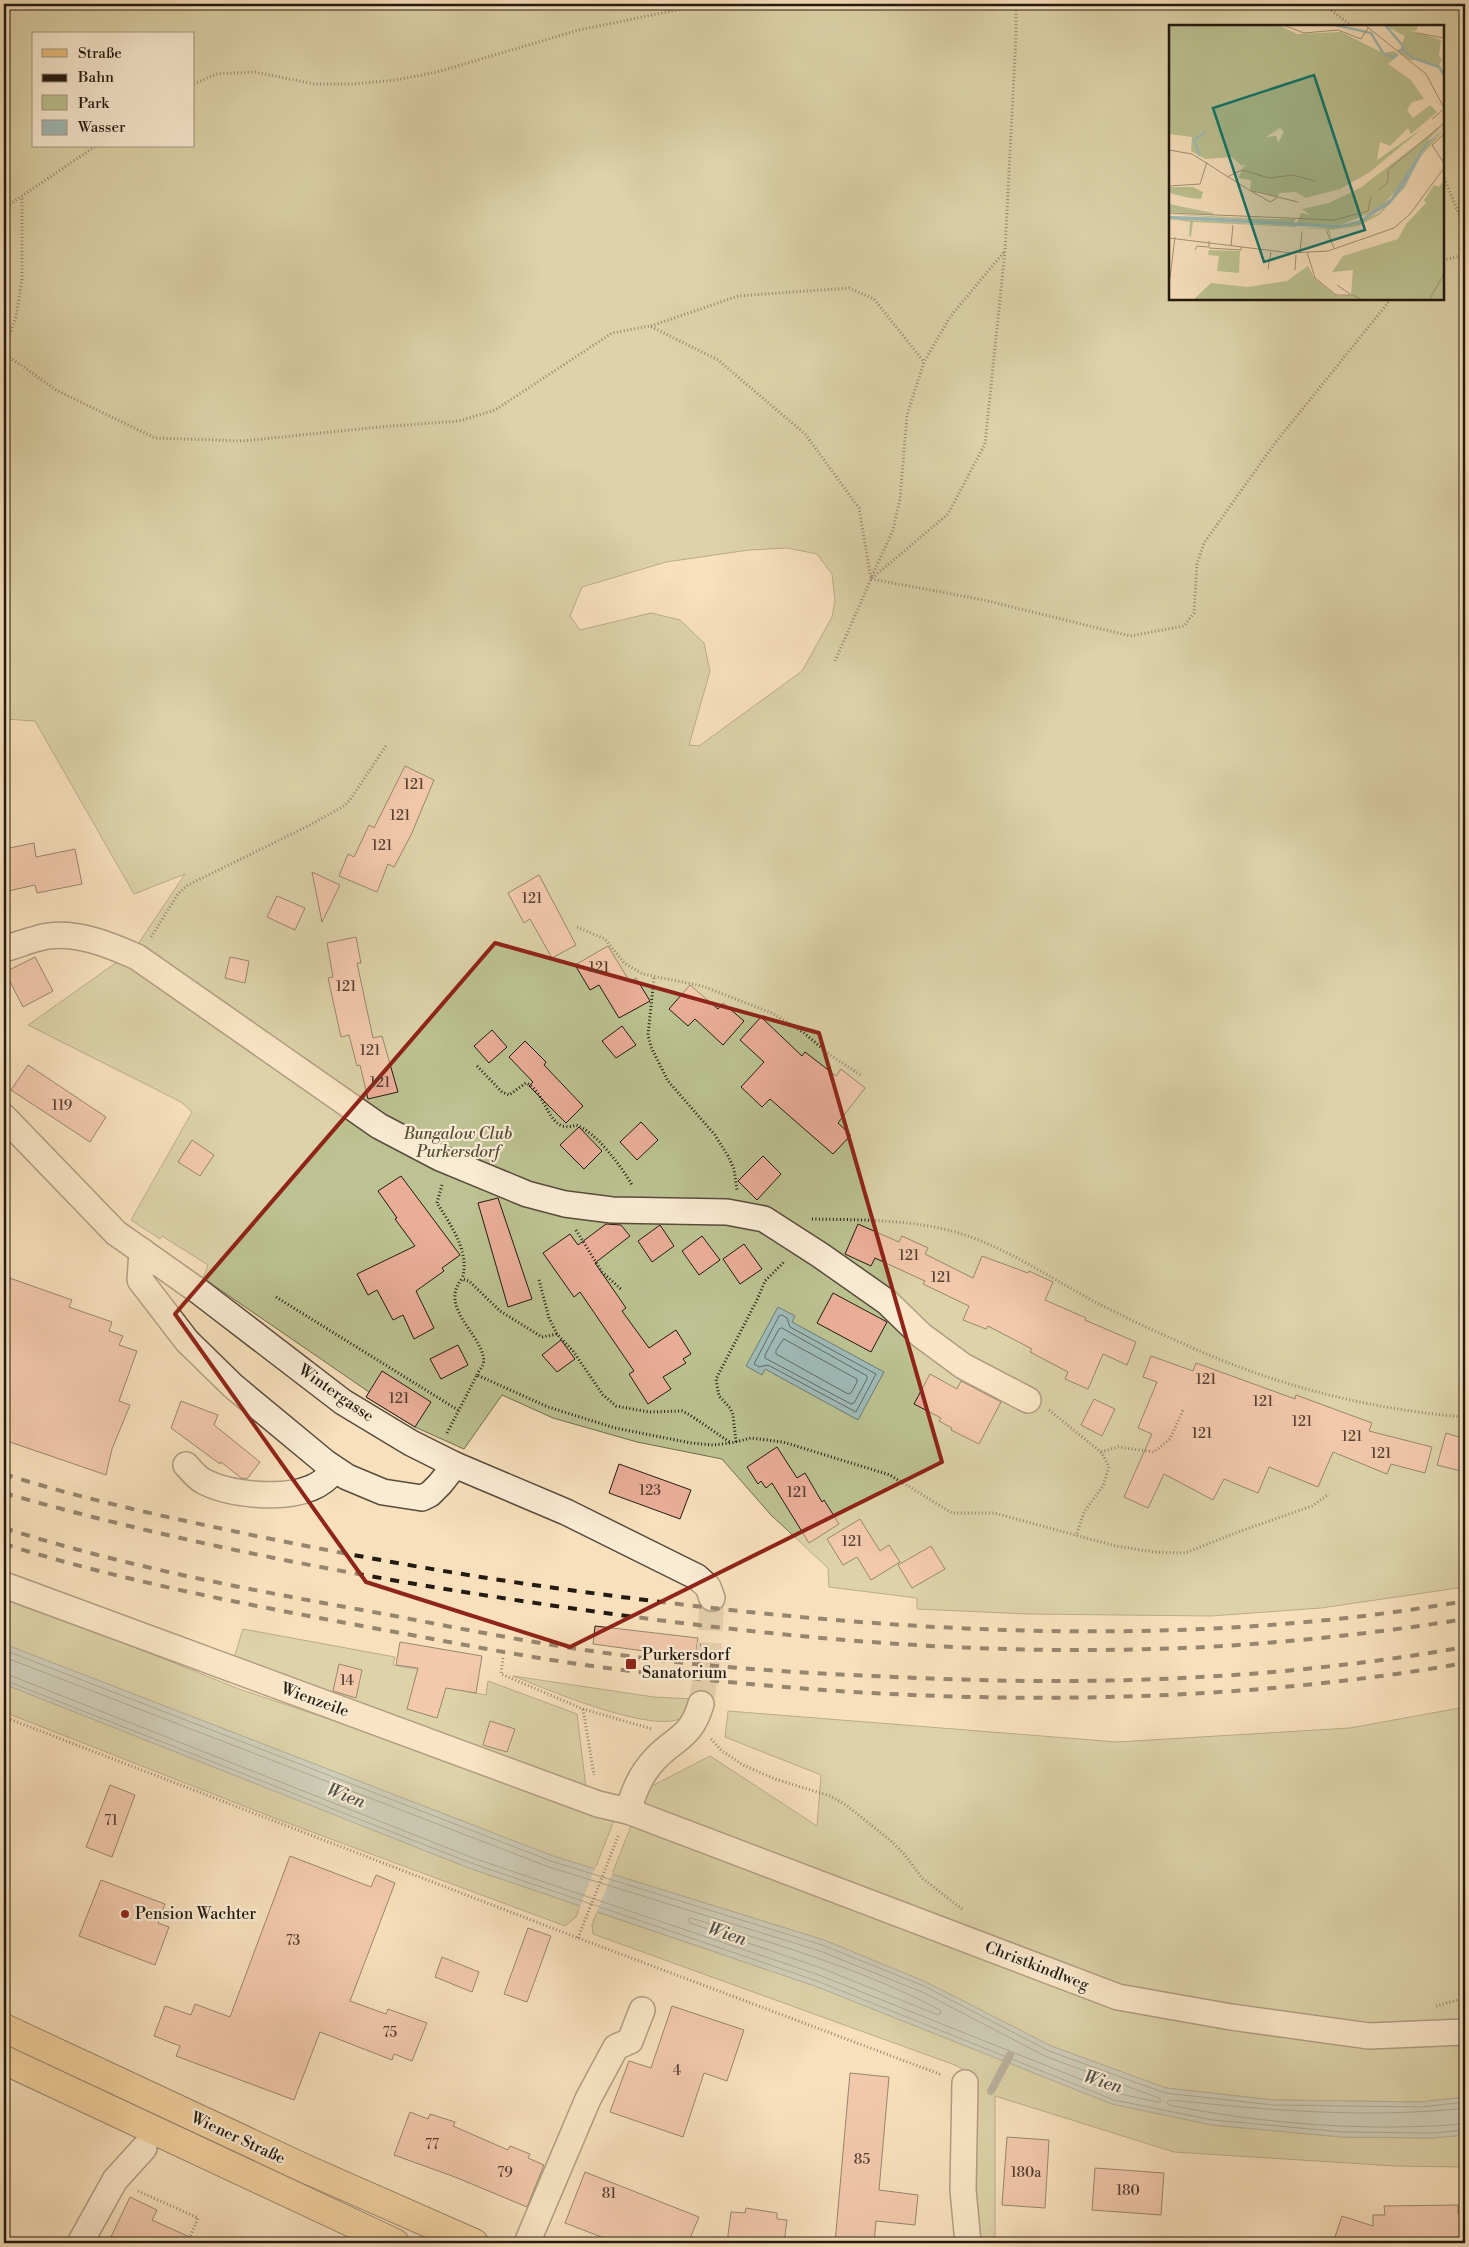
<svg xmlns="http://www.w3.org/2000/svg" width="1469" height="2247" font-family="'Libre Bodoni',serif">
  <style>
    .green { fill: #bcc291; stroke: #706e51; fill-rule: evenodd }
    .water { fill: #9fbbb8; stroke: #6d7b75 }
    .pier { fill: #f7e0bb }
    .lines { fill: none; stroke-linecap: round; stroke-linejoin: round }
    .shore { stroke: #616a64; stroke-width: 1 }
    .stream { stroke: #6d7b75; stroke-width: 8 }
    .building { fill: #eaae98; stroke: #231a11 }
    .minor-tunnel { stroke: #cdb899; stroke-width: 25; stroke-dasharray: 25 12; stroke-linecap: butt }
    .minor-casing { stroke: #584c3c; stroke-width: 28 }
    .major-casing { stroke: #231a11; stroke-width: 30 }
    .path { stroke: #231a11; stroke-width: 3; stroke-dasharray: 1 2.5; stroke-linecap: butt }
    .minor { stroke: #faebd3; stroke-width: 25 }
    .major { stroke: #ecc07e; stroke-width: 28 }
    .rail { stroke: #231a11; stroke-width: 4; stroke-dasharray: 9 9; stroke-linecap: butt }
    .marked { fill: none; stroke: #8f2418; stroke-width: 4; stroke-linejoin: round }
    .poi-dot { fill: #8f2418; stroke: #faebd3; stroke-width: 2 }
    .labels { text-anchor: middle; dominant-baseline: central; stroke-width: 4.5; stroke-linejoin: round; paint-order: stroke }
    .number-label { font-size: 14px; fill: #553f33 }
    .park-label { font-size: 16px; font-style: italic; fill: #514c37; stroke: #faebd3 }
    .street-label { font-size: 16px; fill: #231a11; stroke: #faebd3 }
    .poi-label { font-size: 16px; fill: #231a11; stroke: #faebd3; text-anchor: start }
    .water-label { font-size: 18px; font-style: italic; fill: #4e524b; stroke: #faebd3 }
    .inset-river { fill: none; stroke: #9fbbb8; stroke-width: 2.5 }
    .inset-road { fill: none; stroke: #a29177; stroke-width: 1 }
    .view { fill: #0f766e; fill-opacity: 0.15; stroke: #0f766e; stroke-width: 2.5 }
    .inset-edge { fill: none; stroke: #231a11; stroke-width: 2.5 }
  </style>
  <rect width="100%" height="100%" fill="#f7e0bb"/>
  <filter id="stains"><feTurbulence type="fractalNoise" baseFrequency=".004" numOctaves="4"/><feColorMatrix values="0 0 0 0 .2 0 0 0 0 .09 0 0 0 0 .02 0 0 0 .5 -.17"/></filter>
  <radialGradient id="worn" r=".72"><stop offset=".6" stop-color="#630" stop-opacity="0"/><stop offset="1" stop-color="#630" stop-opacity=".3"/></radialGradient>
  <g class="green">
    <path d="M4 4H1465V1587L1321 1608 1211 1616 1028 1614 917 1609V1598L829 1587 828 1568 771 1515 722 1459 637 1442 553 1418 502 1395 464 1449 415 1427 366 1397 369 1392 203 1278 208 1265 162 1236 160 1239 131 1220 192 1112 181 1102 28 1025 134 950 185 874 134 894 35 721 4 719ZM1170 26H1443V299H1170ZM34 34H194V146H34ZM787 548 817 554 832 574 835 601 832 617 802 671 699 746 689 745 710 671 704 643 680 620 651 613 580 630 570 616 582 587 666 562 749 550Z"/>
    <polygon points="4,1595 239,1689 478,1769 615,1818 595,1869 553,1856 4,1644"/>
    <polygon points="243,1629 395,1657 393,1665 444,1674 442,1687 486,1695 488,1681 577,1714 587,1796 232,1664"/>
    <path d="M513 1676 654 1697 692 1699C691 1703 689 1710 687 1714 665 1741 542 1687 513 1676Z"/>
    <polygon points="4,1684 469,1868 580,1906 576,1917 565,1926 277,1819 4,1712"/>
    <polygon points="1465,1707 1465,2097 1421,2102 1273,2100 1166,2088 1051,2046 926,1982 824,1940 612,1874 631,1826 648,1788 710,1756 817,1826 821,1775 725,1737 728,1711 1117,1742 1350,1728"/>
    <polygon points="597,1912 815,1986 1112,2104 1212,2125 1342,2137 1432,2138 1465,2135 1465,2167 1396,2166 1174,2152 995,2096 995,2243 980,2243 969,2173 976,2076 955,2065 593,1934 592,1924"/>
  </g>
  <g class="water">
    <polygon points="778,1307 795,1316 792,1322 884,1372 858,1420 765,1369 762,1375 746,1366"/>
    <polygon points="4,1644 553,1856 824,1940 926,1982 1051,2046 1166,2088 1273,2100 1421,2102 1465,2097 1465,2135 1432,2138 1342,2137 1212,2125 1112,2104 815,1986 469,1868 4,1684"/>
  </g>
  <polygon class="pier" points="596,1866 613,1872 596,1914 579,1909"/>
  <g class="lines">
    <g class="shore">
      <polygon points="782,1315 787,1318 790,1327 876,1374 856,1412 768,1365 759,1367 754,1364 779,1316"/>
      <polygon points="782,1328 867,1376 867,1379 854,1403 851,1404 765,1358 765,1355 779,1329"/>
      <polygon points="784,1339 857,1379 857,1382 851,1393 848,1394 776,1354 776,1351"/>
      <polyline points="4,1650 551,1861 822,1945 924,1986 1049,2051 1165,2093 1273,2105 1421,2107 1465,2102"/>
      <polyline points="4,1657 549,1867 820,1951 922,1992 1047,2057 1159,2098 1161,2101 1158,2102 1115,2093 819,1975 473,1858 4,1673"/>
      <polyline points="4,1680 471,1863 817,1981 1114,2100 1213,2120 1343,2132 1432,2133 1465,2130"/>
      <path d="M691 1918C776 1944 862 1969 940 2010L941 2013 938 2015 821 1968 690 1923 688 1920Z"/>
      <path d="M1465 2108C1367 2119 1268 2110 1170 2100L1167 2102 1169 2105C1254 2122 1344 2130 1431 2126 1442 2126 1454 2124 1465 2124"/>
    </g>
    <polyline class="stream" points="991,2091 1010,2055"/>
  </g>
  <g class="building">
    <polygon points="405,766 434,780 411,835 394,867 388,864 377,892 339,876 348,854 354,857 369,825 374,828"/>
    <polygon points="34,843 36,857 75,849 82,884 37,893 35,885 4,892 4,849"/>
    <polygon points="312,872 340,885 322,922"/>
    <polygon points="539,875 576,945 552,958 530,919 524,923 508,893"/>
    <polygon points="277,896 305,908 295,930 267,917"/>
    <polygon points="356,937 361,963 357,963 373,1038 382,1036 398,1092 368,1099 360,1065 357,1066 349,1035 341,1037 328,978 333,977 327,943"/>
    <polygon points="608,946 630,982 636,978 650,1001 619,1018 599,985 590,990 575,965"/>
    <polygon points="35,957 53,991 23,1007 5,972"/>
    <polygon points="230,957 249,961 245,983 225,978"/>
    <polygon points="690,985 718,1009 723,1003 744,1021 723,1045 695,1019 688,1026 669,1009"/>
    <polygon points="761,1017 802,1056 805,1052 836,1076 841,1069 865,1088 838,1123 851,1135 833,1154 770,1099 762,1107 741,1087 764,1062 740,1040"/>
    <polygon points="622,1026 636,1045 616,1058 602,1041"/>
    <polygon points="492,1030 507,1047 489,1063 474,1046"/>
    <polygon points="525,1041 546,1062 544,1065 583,1106 566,1123 529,1086 533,1082 509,1057"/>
    <polygon points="28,1065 106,1117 90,1142 11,1090"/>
    <polygon points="641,1122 658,1140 637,1160 620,1142"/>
    <polygon points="579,1127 602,1151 584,1169 560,1145"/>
    <polygon points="192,1140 214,1155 200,1176 178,1162"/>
    <polygon points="763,1156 781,1174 757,1200 738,1181"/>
    <polygon points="401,1176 460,1255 442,1268 444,1271 416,1291 434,1328 414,1339 403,1315 393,1320 377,1290 368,1295 357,1274 415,1246 395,1219 397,1218 378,1191"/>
    <polygon points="498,1198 532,1299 508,1307 478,1203"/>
    <polygon points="606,1224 621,1225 630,1236 595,1263 626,1308 622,1311 649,1348 676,1330 691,1354 683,1359 686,1363 663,1377 671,1389 648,1404 629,1374 634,1371 580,1292 574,1297 543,1253 570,1234 578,1245"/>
    <polygon points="858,1224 899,1242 902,1236 928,1248 925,1254 973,1278 982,1256 1028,1273 1029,1271 1053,1282 1045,1300 1086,1318 1085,1320 1136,1342 1127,1365 1103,1354 1088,1389 1065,1379 1068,1372 1030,1352 1032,1349 988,1326 986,1329 963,1320 969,1306 923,1284 925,1281 875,1258 871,1266 845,1254"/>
    <polygon points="660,1225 674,1246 652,1262 638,1241"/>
    <polygon points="702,1236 720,1260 699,1275 682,1251"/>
    <polygon points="744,1244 762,1269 740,1284 723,1259"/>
    <polygon points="4,1276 72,1300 69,1307 112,1322 109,1331 123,1336 119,1345 137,1351 119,1401 130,1405 112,1449 106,1475 4,1440"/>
    <polygon points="833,1293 887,1322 871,1352 817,1323"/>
    <polygon points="561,1340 575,1359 557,1372 542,1355"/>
    <polygon points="458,1345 468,1365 441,1379 430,1359"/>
    <polygon points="1151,1356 1193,1371 1196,1363 1295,1399 1296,1395 1372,1423 1369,1431 1432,1447 1425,1473 1391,1464 1387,1474 1333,1452 1318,1487 1269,1467 1258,1493 1224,1479 1213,1500 1164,1474 1148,1508 1124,1497 1152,1434 1138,1428 1157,1382 1143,1377"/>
    <polygon points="382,1371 431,1402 415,1427 366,1397"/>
    <polygon points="930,1374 957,1389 961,1381 1001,1402 979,1444 951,1430 952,1428 939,1421 941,1418 914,1404"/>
    <polygon points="1094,1399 1115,1409 1102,1436 1081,1425"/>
    <polygon points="181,1401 218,1415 214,1425 260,1462 247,1479 241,1478 221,1462 220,1464 171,1428"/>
    <polygon points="1446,1433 1465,1439 1465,1456 1461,1471 1437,1465"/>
    <polygon points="777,1447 797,1478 805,1473 822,1502 824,1500 839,1524 809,1543 772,1483 766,1488 761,1481 758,1484 747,1467"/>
    <polygon points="619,1464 691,1490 680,1519 609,1493"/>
    <polygon points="860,1519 880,1551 889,1545 900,1562 871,1580 857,1557 843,1565 827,1539"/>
    <polygon points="931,1546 945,1569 912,1588 898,1565"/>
    <polygon points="595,1626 698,1638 695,1658 593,1644"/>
    <polygon points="400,1642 482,1656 476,1693 446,1688 437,1718 407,1709 418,1668 396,1665"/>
    <polygon points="339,1664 362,1670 356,1698 333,1691"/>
    <polygon points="490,1721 515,1729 507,1752 483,1745"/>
    <polygon points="110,1785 135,1795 112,1857 86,1847"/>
    <polygon points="290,1856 371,1887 376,1875 395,1883 350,2001 386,2014 388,2009 427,2023 412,2061 394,2054 392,2060 320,2032 294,2100 176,2056 180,2046 154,2036 165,2006 191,2015 195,2004 230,2017"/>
    <polygon points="101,1880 165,1904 158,1923 169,1927 155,1965 79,1936"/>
    <polygon points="528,1928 551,1936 527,2002 504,1994"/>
    <polygon points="442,1957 479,1972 472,1992 435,1977"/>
    <polygon points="672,2006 744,2030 727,2081 704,2073 683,2137 610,2112 629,2061 651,2068"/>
    <polygon points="850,2073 889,2077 879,2190 918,2195 915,2225 876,2221 874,2243 835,2243"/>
    <polygon points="410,2112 428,2119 430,2114 455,2122 453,2126 508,2150 510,2146 530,2154 528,2158 544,2165 527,2207 455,2177 394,2155"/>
    <polygon points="1007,2137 1049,2140 1045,2208 1002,2205"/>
    <polygon points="1095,2168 1164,2173 1161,2215 1092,2210"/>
    <polygon points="585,2172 699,2217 688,2243 617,2243 565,2223"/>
    <polygon points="130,2197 157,2210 152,2220 203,2243 108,2243"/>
    <polygon points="1458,2205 1458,2213 1465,2213 1465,2243 1333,2243 1342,2216 1373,2226 1373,2215 1385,2215 1384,2206"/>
    <polygon points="746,2208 777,2213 777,2219 787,2220 784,2243 727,2243 731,2212 745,2213"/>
  </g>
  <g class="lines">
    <polyline class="minor-tunnel" points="701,1704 709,1653 712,1598"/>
    <defs>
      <g id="minor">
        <path d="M4 949C18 945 34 938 48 936 79 932 110 945 137 957L379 1126 440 1158 527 1194 565 1204 612 1210 727 1212 764 1219 820 1255 887 1302 921 1335 963 1366 1028 1400"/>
        <polyline points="4,1117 116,1233 197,1290 343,1402 411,1443 455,1465 566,1512 697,1577 708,1587 712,1598"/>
        <polyline points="142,1251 140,1280 187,1341 233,1386 326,1463 347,1477 383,1492 422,1498 430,1494 440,1484 455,1465"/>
        <path d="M186 1465C191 1470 196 1477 203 1481 229 1495 283 1500 311 1488 321 1484 329 1477 335 1470"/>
        <polyline points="4,1585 598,1804 628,1811 1118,1997 1231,2017 1369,2036 1465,2032"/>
        <path d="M628 1811C634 1791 640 1775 655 1759 676 1737 691 1738 701 1704"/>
        <polyline points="965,2083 963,2190 968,2243"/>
        <polyline points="80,2243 115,2180 144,2148"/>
        <polyline points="527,2243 588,2099 616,2047 630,2041 642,2010"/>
      </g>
      <g id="major">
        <polyline points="4,2028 306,2169 474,2243"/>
        <polyline points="4,2060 395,2243"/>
      </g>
    </defs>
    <use href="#minor" class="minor-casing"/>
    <use href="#major" class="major-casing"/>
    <g class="path">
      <polyline points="1323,4 1352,26"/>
      <polyline points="194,84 216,74 255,72 314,84 352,84 396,80 437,72 579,30 706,4"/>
      <polyline points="1443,175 1465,229"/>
      <polyline points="4,208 96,146"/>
      <polyline points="1443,260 1465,255"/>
      <polyline points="651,326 738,296 849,288 874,299 924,362"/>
      <polyline points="4,351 16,317 22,280 22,196"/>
      <polyline points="4,353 56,390 155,438 243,441 379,427 459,421 495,410 612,333 650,326 718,360 805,434 859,508 871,579"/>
      <polyline points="872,576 893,530 900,499 907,415 924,362 950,317 1004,252"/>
      <polyline points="871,579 984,600 1130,636 1184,626 1194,613 1197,564 1204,543 1275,443 1391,299"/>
      <polyline points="835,661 871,579 948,514 985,444 1005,251 1016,36 1016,4"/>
      <polyline points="577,927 605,939 624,963 643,974 702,986 772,1013 803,1032 830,1055 862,1076"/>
      <polyline points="151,937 178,894 188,885 308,826 344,806 350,800 387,744"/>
      <polyline points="654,978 648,1035 651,1047 668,1081 715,1135 728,1156 734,1169 737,1190"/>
      <path d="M477 1066 502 1092 509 1095 526 1083C548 1092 547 1136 576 1125 595 1131 622 1167 632 1185"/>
      <path d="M442 1185 437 1203C450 1224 471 1253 462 1279"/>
      <path d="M812 1219C862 1220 917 1219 965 1235 1009 1250 1046 1275 1086 1297 1123 1317 1163 1335 1202 1352 1285 1388 1375 1410 1465 1417"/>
      <polyline points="576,1230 602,1272 622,1290"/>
      <polyline points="539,1280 549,1318 557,1334"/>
      <polyline points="276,1297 458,1410"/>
      <path d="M477 1375C478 1372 481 1368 483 1365 490 1340 436 1309 462 1279L469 1281 500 1311 542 1337 557 1334 573 1351 603 1395 616 1406 649 1412 682 1411 690 1415 731 1443"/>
      <polyline points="1049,1410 1102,1453 1109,1467 1103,1486 1084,1512 1076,1536"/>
      <polyline points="447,1433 477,1375 548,1407 615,1428 691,1443 713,1445 731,1443 751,1438 783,1442 890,1475 952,1513 994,1513 1116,1546 1154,1552 1185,1553 1238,1532 1312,1506 1329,1494"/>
      <polyline points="736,1442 733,1415 730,1408 719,1396 716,1379 756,1302 765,1281 784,1262"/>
      <polyline points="1101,1452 1118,1447 1154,1452 1170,1439 1183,1410"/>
      <polyline points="700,1645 709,1646"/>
      <polyline points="698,1651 709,1653"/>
      <polyline points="503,1658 501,1674 583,1709 652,1729"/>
      <polyline points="583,1709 594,1775"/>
      <polyline points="4,1717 578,1938 942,2075"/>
      <polyline points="711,1739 722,1751 743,1765 775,1779 830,1796 846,1805 891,1841 904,1854 922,1878 962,1909"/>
      <polyline points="578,1938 619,1834"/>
      <polyline points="1436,2006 1465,1998"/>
      <polyline points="138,2191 198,2218 190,2237"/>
    </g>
    <use href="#minor" class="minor"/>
    <use href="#major" class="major"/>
    <g class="rail">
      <path d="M4 1474C82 1499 162 1516 242 1533 339 1553 436 1571 534 1585 842 1629 1157 1655 1465 1601"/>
      <path d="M4 1493C182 1544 365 1578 549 1605 727 1631 908 1651 1088 1650 1215 1650 1341 1639 1465 1619"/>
      <path d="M4 1528C132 1569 263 1592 395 1616 477 1632 560 1648 644 1658 735 1670 826 1674 918 1678 1102 1686 1284 1679 1465 1647"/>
      <path d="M4 1544C125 1582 249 1605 373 1628 451 1642 529 1658 607 1668 887 1705 1186 1712 1465 1663"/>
    </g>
  </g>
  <path d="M0 0H1469V2247H0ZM495 943 819 1033 942 1462 570 1647 366 1582 175 1314Z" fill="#f7e0bb" fill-opacity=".55" fill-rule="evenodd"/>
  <path class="marked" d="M495 943 819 1033 942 1462 570 1647 366 1582 175 1314Z"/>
  <g class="poi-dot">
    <rect x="625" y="1658" width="12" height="12" rx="2.5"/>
    <circle cx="125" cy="1914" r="5"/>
  </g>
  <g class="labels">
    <g class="number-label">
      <text x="414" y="785">121</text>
      <text x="400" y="816">121</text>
      <text x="382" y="846">121</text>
      <text x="532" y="899">121</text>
      <text x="599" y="968">121</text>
      <text x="346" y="987">121</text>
      <text x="370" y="1051">121</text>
      <text x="380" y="1083">121</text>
      <text x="62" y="1106">119</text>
      <text x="909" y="1256">121</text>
      <text x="941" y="1278">121</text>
      <text x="1206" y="1380">121</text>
      <text x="399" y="1399">121</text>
      <text x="1263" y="1402">121</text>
      <text x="1302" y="1422">121</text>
      <text x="1202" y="1434">121</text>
      <text x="1352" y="1437">121</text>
      <text x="1381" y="1454">121</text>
      <text x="650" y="1491">123</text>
      <text x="797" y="1493">121</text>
      <text x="852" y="1542">121</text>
      <text x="347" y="1681">14</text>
      <text x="111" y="1821">71</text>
      <text x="293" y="1941">73</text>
      <text x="390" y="2033">75</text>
      <text x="677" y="2071">4</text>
      <text x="432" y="2145">77</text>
      <text x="862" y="2160">85</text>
      <text x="505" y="2173">79</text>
      <text x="1026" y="2173">180a</text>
      <text x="1128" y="2191">180</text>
      <text x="609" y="2194">81</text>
    </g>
    <g class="park-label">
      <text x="458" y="1134">Bungalow Club<tspan x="458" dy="18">Purkersdorf</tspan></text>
    </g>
    <g class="street-label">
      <text transform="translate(336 1393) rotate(35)">Wintergasse</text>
      <text transform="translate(315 1700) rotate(20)">Wienzeile</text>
      <text transform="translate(1037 1966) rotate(21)">Christkindlweg</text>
      <text transform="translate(238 2138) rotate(25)">Wiener Straße</text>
    </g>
    <g class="poi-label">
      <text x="642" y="1655">Purkersdorf<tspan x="642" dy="18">Sanatorium</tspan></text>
      <text x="135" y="1914">Pension Wachter</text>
    </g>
    <g class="water-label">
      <text transform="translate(346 1796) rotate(21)">Wien</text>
      <text transform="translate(727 1934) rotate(18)">Wien</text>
      <text transform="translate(1103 2082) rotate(17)">Wien</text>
    </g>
  </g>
  <g transform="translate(1169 25)">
    <rect width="275" height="275" fill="#f7e0bb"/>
    <path d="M0 0H110L128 9 172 7 214 28 225 26 230 30 219 39 242 55 255 74 243 77 238 85 244 93 261 80 268 87 242 109 239 103 221 121 211 117 208 135 254 103 201 147 171 164 137 173 127 167 110 168 109 172 87 166 81 164 82 155 69 153 76 139 73 141 63 132 36 134 22 126 23 112 0 109ZM111 103 115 107 109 118 107 111 97 112ZM215 0H249L247 6 240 5 272 15 270 31 273 34 269 43 249 35H241L230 27 236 11ZM275 99 261 113 232 161 207 186 171 200 128 198 132 188 141 190 133 184 160 178 191 163ZM275 105 252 131 236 162 210 190 189 201 160 205 165 220 158 204 128 203 175 202 210 188 236 160 258 120ZM275 155V275H24L42 258 78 262 118 256 139 241 146 254 168 271 182 270 184 245 163 247 174 231 229 214 238 198 257 178 255 175 265 160 270 162ZM0 162H24L34 167 32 174 21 173 0 168ZM0 179 44 188V190L0 187ZM0 189 99 194H127L124 198ZM0 194 127 201V202L24 197 22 212 20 211 21 197ZM40 225 71 226 70 248 48 246 50 231 39 230Z" fill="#bcc291" fill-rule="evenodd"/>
    <path d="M275 103 258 120 236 160 221 179 191 198 168 203 0 194V191L35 192 171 200 189 196 222 173 255 120Z" fill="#9fbbb8"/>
    <path class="inset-river" d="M166 0 202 8 214 28 224 33 228 29M216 0 234 21V25M229 26 234 25 244 33 270 42 275 50M31 131 25 115 37 107"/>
    <path class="inset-road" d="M114 0 135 8 169 5 192 14 199 3M196 0 257 49 275 83M248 8 275 13M263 94 275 84M275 109 263 120 275 138M0 125 23 129 80 165 129 177M58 152 73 145 100 153 124 150 146 156M0 161 31 159 38 137M210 165 219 157V145L275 98M82 166 101 177 108 173M0 188 166 195 199 186 202 172M157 205 165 223M0 213 122 228 159 226 225 203 241 189 275 143M40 216V223L72 225V222M62 221 64 200M26 225 28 221 39 222M131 227 133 207M138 227 146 253 167 270H184L194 275M99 244 102 227M126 245 127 230M1 253 6 212M168 260 181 269M260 275 275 249"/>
    <path class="view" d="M145 50 196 205 95 237 44 83Z"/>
    <rect width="275" height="275" class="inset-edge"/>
  </g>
  <rect width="1469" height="2247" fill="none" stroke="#f7e0bb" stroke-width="20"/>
  <rect x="5" y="5" width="1459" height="2237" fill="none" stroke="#231a11" stroke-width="2.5"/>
  <rect x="10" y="10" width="1449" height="2227" fill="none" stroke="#231a11"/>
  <rect x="32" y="32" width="162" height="115" fill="#faebd3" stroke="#a49785"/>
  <rect x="42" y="49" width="25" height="8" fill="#ecc07e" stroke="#a49785"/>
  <text x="78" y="58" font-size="15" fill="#231a11">Straße</text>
  <rect x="42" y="74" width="25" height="8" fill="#231a11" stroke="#a49785"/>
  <text x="78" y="82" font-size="15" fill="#231a11">Bahn</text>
  <rect x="42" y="95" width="25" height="15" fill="#bcc291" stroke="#a49785"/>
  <text x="78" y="108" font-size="15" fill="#231a11">Park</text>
  <rect x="42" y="120" width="25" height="15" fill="#9fbbb8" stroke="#a49785"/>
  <text x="78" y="132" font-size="15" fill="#231a11">Wasser</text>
  <rect width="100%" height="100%" filter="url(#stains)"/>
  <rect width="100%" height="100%" fill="url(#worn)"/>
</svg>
